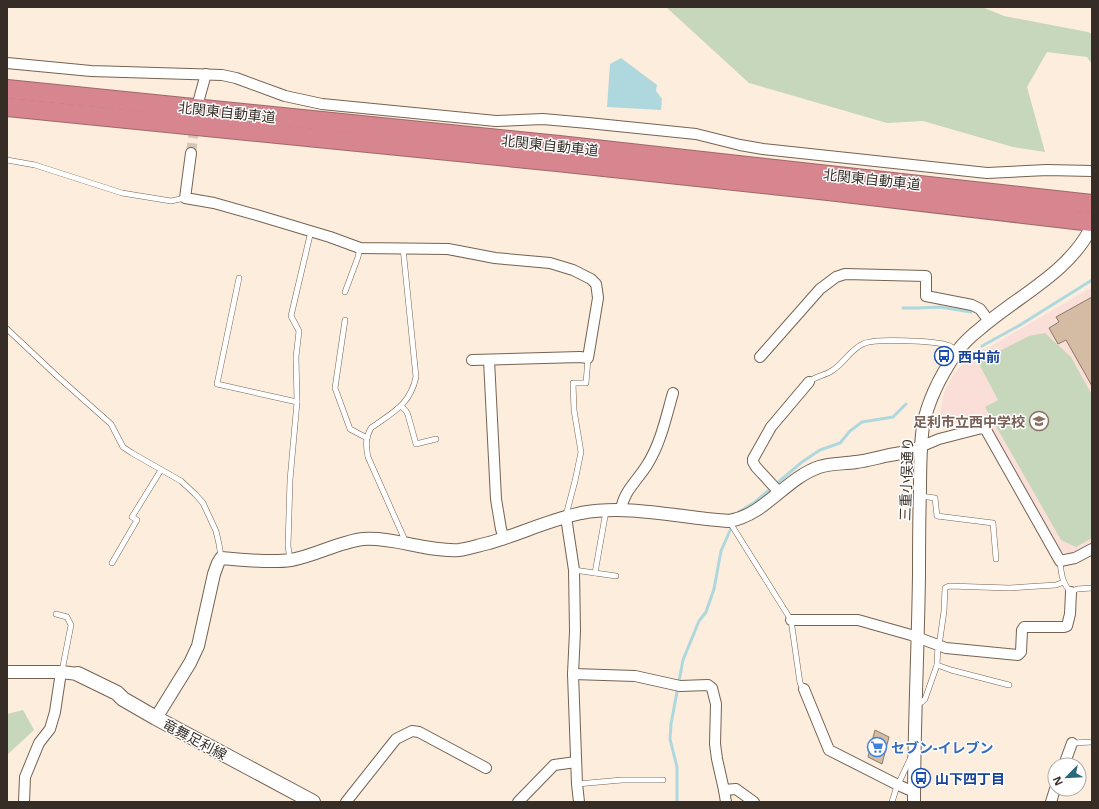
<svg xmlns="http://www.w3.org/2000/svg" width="1099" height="809" font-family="'Noto Sans','Noto Sans JP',sans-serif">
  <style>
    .education { fill: #f9dfd8 }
    .green { fill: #c6d7bb }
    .water { fill: #aed8dd }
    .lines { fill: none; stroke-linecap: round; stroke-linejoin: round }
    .stream { stroke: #aed8dd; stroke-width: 3 }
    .building { fill: #d4bba3; stroke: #8b7866 }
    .minor-tunnel { stroke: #d5c7b8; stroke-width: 10; stroke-dasharray: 10 5; stroke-linecap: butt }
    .service-casing { stroke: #756352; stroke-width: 6 }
    .minor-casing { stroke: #756352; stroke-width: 12 }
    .tertiary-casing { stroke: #756352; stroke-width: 14 }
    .secondary-casing { stroke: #756352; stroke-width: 16 }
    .motorway-casing { stroke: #9f676b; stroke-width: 20 }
    .service { stroke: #fff; stroke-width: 5 }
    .minor { stroke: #fff; stroke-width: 10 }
    .tertiary { stroke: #fff; stroke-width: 12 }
    .secondary { stroke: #fff; stroke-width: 14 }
    .motorway { stroke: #d78690; stroke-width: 18 }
    .labels { text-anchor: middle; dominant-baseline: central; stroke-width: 3; stroke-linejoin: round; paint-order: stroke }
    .street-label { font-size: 14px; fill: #362e26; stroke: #fff }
    .transit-label { font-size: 14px; font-weight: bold; fill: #164399; stroke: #fff; text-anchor: start }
    .education-label { font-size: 14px; font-weight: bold; fill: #785e54; stroke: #fff; text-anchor: end }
    .shop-label { font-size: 14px; font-weight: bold; fill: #366cbe; stroke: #fff; text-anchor: start }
  </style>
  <rect width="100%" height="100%" fill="#fdeddd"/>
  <polygon class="education" points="1092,287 1092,544 1072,556 1061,551 982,414 943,427 937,425 945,390 954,373 971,356 977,351 986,349"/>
  <g class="green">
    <polygon points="666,7 982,7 1004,16 1088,32 1092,34 1092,64 1087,57 1047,52 1027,87 1045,152 1013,147 923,121 887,123 749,83"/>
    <polygon points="1045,333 1071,357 1092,395 1092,538 1076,547 1061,540 985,407 998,400 978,362 1029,336"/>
    <polygon points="23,710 34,730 7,755 7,714"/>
  </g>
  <polygon class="water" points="621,58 657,85 656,91 662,99 661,110 607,107 610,64"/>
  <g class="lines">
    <g class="stream">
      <polyline points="903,308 918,308 940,307 971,312"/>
      <polyline points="982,346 1020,325 1092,280"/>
      <polyline points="737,516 739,512 755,502 802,462 820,450 840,443 850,431 862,422 893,417 906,404"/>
      <polyline points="677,802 677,767 670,739 671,724 683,660 699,621 706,612 714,589 721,551 732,526"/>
    </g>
  </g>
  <g class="building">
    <polygon points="1092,297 1092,386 1066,340 1058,344 1049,328 1059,322 1056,317"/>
    <polygon points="875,730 889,737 882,764 868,757"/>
  </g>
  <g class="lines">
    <polyline class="minor-tunnel" points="191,153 195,123"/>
    <defs>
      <g id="service">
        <polyline points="7,160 35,165 122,193 171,201 185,198"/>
        <path d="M403 248 416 377C410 405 393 412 371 428 365 438 366 447 368 457L404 538V542"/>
        <polyline points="239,278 217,384 297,402"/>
        <polyline points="345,292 358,257 360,248"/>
        <polyline points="345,320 335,388 350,429 367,438"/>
        <polyline points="7,329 57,376 111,424 123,447 132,453 181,481 195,494 203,503 216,531 219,544 221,557"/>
        <path d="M809 382C817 375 825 376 833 370 844 363 851 349 863 344 874 338 935 341 947 345 951 346 954 349 957 351"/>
        <polyline points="401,406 406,411 408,415 416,444 436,439"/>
        <polyline points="921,496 935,498 937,516 993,523 996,559"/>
        <polyline points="566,515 575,481 581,452 574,410 573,383 586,383 588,358"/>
        <polyline points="729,521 791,620 800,683 804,689"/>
        <polyline points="290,560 288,546 290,480 297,402 296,357 299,331 291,316 311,231"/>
        <path d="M1060 561C1061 572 1062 584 1071 592L1077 589 1092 588"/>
        <polyline points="112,563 137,520 132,517 161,470"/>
        <polyline points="574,570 616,576"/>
        <polyline points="595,573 606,511"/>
        <polyline points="56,614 67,617 71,625 62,671"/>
        <polyline points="937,665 951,670 1009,685"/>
        <polyline points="916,703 922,702 925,699 937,665 938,645 940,639 944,611 945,588 949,586 1009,588 1056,585 1064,582"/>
        <polyline points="1072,743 1092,742"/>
        <polyline points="577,784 622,780 663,780"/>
        <polyline points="892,802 896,789 911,757"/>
      </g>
      <g id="minor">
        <polyline points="7,63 91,71 222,75 236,78 285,96 322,104 496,121 543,119 588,123 696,134 740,145 763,149 987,173 1047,170 1092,171"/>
        <polyline points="199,99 206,74"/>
        <polyline points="191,153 185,198 214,203 260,216 330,237 360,248 448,249 495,258 550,263 573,270 591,279 596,284 597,290 598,298 588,358 580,357 472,360"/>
        <polyline points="760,357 820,289 836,277 845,274 926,276 926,296 972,305 980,309 989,321"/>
        <polyline points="489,360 496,499 501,529 504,538"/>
        <polyline points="920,447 939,439 982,428 986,430 1060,561 1075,558 1092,549"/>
        <polyline points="779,492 756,467 753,462 753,459 771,427 809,382"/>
        <path d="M621 510C623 492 637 481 647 465 661 443 666 417 673 393"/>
        <polyline points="566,517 574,570 575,631 573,674 577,784 579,802"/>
        <polyline points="791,620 858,620 911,635 946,648 1018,655 1021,652 1022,630 1024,627 1064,627 1067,626 1070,614 1071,592"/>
        <polyline points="573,674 635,676 680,686 708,685 712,688 716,704 715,744 717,759 724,790 726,802"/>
        <polyline points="804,689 829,750 898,785 914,792"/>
        <polyline points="1064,765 1072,743"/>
        <polyline points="724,790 736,789 754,802"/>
        <polyline points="24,802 25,777 39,743 50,729 55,712 61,672"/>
        <polyline points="346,802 396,739 412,731 419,732 486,768"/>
        <polyline points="518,802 554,765 576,762"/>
        <polyline points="1051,802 1055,789"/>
      </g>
      <g id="tertiary">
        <polyline points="7,672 61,672 78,674"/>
        <path d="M156 718 190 663 198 646 214 574 218 563 221 558C242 560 271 563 291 560 315 556 338 542 363 539 396 537 427 552 459 550 469 549 479 545 489 543 520 534 549 520 581 513 630 504 680 518 729 521 765 515 785 479 819 467 831 463 843 464 856 462 866 461 876 458 885 456 899 453 908 453 920 447"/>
        <path d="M914 802C914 726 918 651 919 575 919 547 919 519 920 491 920 469 920 448 923 426 928 400 941 375 956 353 963 343 972 335 981 328 1019 295 1069 273 1092 226"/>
      </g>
      <polyline id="secondary" points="78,674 117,693 123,699 156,718 313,802"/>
      <g id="motorway">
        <polyline points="7,89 559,145 1092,204"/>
        <polyline points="7,107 557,162 828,191 1092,222"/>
      </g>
    </defs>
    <use href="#service" class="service-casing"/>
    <use href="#minor" class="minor-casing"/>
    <use href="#tertiary" class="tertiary-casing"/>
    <use href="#secondary" class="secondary-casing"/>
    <use href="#motorway" class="motorway-casing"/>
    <use href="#service" class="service"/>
    <use href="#minor" class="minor"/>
    <use href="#tertiary" class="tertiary"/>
    <use href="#secondary" class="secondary"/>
    <use href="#motorway" class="motorway"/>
  </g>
  <defs>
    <symbol id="bus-ring" viewBox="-11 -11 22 22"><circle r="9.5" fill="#fff" stroke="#1a4fb4" stroke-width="1.5"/><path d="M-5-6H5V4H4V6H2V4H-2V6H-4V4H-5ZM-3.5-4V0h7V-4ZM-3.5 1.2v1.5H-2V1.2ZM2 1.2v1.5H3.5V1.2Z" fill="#1a4fb4"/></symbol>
    <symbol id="school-ring" viewBox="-11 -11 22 22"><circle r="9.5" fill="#fff" stroke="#8d6e63" stroke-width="1.5"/><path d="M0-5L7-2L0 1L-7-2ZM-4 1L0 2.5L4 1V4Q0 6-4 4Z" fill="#8d6e63"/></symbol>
    <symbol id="supermarket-ring" viewBox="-11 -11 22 22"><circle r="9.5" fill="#fff" stroke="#3f7fe0" stroke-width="1.5"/><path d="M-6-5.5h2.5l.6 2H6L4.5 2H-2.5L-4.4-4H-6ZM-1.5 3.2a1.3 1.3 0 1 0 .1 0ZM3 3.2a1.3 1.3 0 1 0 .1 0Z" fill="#3f7fe0"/></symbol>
  </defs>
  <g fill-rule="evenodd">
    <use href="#bus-ring" x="933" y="345" width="22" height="22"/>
    <use href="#school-ring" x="1028" y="410" width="22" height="22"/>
    <use href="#supermarket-ring" x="866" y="736" width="22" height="22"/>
    <use href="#bus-ring" x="910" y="767" width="22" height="22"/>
  </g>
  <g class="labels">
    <g class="street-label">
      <text transform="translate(227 112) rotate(6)">北関東自動車道</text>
      <text transform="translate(550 145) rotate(6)">北関東自動車道</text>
      <text transform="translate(872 179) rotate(6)">北関東自動車道</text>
      <text transform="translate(906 479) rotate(-88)">三重小俣通り</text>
      <text transform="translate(195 739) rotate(28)">竜舞足利線</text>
    </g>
    <g class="transit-label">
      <text x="958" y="356">西中前</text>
      <text x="935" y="778">山下四丁目</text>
    </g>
    <g class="education-label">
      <text x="1025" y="421">足利市立西中学校</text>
    </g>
    <g class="shop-label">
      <text x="891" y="747">セブン-イレブン</text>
    </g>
  </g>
  <rect width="1099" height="809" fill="none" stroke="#362e26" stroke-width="16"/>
  <g transform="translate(1067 777) rotate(246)"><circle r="19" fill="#ffffff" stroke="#afaba8"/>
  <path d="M0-3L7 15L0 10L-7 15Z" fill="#2a687e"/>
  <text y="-6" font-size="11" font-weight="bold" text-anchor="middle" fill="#362e26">N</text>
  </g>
</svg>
